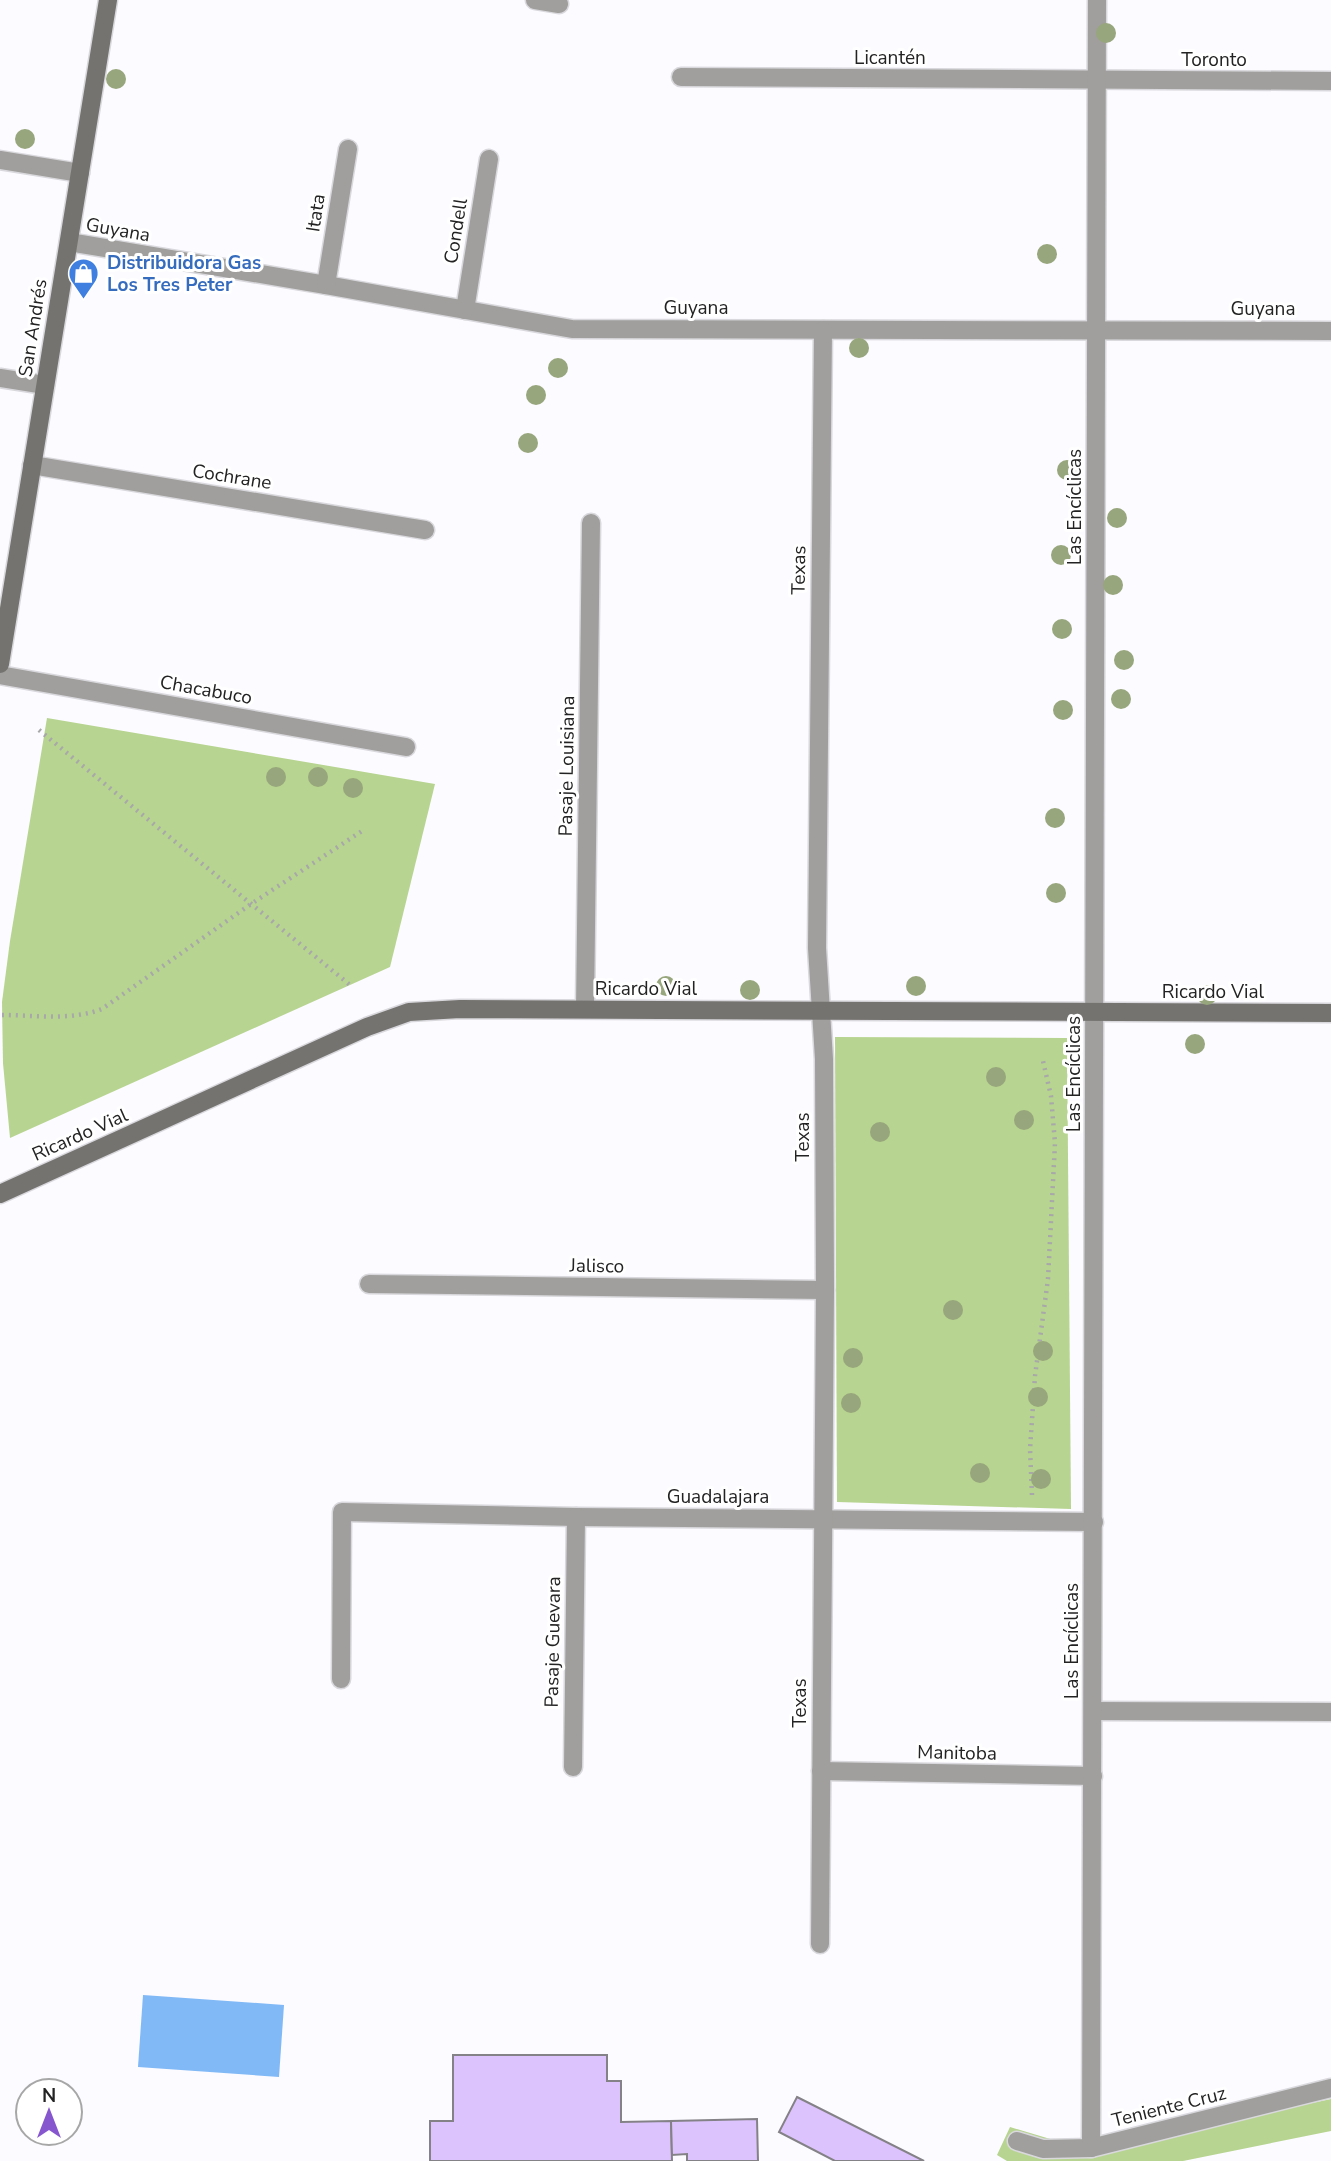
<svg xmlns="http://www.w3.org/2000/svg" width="1331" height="2161" font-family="'Nunito Sans',sans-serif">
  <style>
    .green { fill: #b7d490 }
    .water { fill: #81b9f6 }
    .building { fill: #ddc3fd; stroke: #848287; stroke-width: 2 }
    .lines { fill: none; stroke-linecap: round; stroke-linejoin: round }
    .street-casing { stroke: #d9d8dc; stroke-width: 21 }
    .secondary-casing { stroke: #d9d8dc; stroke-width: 21 }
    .path { stroke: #a8a7aa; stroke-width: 4.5; stroke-dasharray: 2 5; stroke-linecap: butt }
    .street { stroke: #a09f9d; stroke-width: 18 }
    .secondary { stroke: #757370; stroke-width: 18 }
    .tree { fill: #97a67c }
    .labels { text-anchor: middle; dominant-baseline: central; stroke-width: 6; stroke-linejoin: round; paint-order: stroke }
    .street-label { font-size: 19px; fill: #232324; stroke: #fff }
    .shop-label { font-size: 19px; font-weight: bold; fill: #366cbe; stroke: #fff; text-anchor: start }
  </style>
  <rect width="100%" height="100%" fill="#fcfbff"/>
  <g class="green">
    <polygon points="47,718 435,784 390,967 10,1138 3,1063 2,1002 10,941"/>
    <polygon points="835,1037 1067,1038 1071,1509 837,1502"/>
    <polygon points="1331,2099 1331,2131 1183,2161 1007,2161 997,2155 1010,2127 1087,2150"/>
  </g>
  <polygon class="water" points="143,1995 284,2005 279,2077 138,2067"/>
  <g class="building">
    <polygon points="453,2055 607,2055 607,2081 621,2081 621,2122 671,2121 672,2161 430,2161 430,2121 453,2121"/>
    <polygon points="797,2097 924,2161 835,2161 779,2132"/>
    <polygon points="757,2119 758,2161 687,2161 687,2154 672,2155 671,2121"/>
  </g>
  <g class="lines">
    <defs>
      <g id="street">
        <polyline points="535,0 559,4"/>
        <polyline points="681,77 1331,81"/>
        <polyline points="0,160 80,173"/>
        <polyline points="69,242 326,285 572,329 1331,331"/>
        <polyline points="326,285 348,149"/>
        <polyline points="465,310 489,159"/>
        <polyline points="0,378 45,385"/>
        <polyline points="32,465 425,530"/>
        <polyline points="0,675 406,747"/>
        <polyline points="585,1009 591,523"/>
        <polyline points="369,1284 825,1290"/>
        <polyline points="341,1679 342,1512 576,1517 1094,1522"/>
        <polyline points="1093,1711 1331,1712"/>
        <polyline points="573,1767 576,1517"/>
        <polyline points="821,1771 1093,1776"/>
        <polyline points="820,1944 825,1290 824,1059 817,948 823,330"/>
        <polyline points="1017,2141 1043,2149 1091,2148 1331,2088"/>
        <polyline points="1091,2148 1097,0"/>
      </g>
      <g id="secondary">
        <polyline points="0,664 108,0"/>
        <polyline points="0,1194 367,1027 409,1012 460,1009 1331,1013"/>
      </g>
    </defs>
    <use href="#street" class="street-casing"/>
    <use href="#secondary" class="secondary-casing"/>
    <g class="path">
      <polyline points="39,730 350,985"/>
      <path d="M2 1015C34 1015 71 1021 102 1009L251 904 362 831"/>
      <polyline points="1032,1495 1030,1449 1035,1376 1048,1279 1055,1143 1051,1096 1043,1061"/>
    </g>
    <use href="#street" class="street"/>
    <use href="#secondary" class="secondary"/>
  </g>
  <g class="tree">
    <circle cx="1106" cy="33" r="10"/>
    <circle cx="116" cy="79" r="10"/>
    <circle cx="25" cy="139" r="10"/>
    <circle cx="1047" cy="254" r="10"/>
    <circle cx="859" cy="348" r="10"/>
    <circle cx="558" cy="368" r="10"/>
    <circle cx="536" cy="395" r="10"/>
    <circle cx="528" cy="443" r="10"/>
    <circle cx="1067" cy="470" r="10"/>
    <circle cx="1117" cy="518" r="10"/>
    <circle cx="1061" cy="555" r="10"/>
    <circle cx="1113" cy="585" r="10"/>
    <circle cx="1062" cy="629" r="10"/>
    <circle cx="1124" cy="660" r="10"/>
    <circle cx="1121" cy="699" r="10"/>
    <circle cx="1063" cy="710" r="10"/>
    <circle cx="276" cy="777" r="10"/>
    <circle cx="318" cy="777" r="10"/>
    <circle cx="353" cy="788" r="10"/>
    <circle cx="1055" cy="818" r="10"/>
    <circle cx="1056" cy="893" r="10"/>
    <circle cx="666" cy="986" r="10"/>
    <circle cx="916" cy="986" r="10"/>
    <circle cx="750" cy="990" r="10"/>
    <circle cx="1207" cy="995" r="10"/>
    <circle cx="1195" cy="1044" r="10"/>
    <circle cx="996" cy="1077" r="10"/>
    <circle cx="1024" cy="1120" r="10"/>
    <circle cx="880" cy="1132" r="10"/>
    <circle cx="953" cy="1310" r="10"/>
    <circle cx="1043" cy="1351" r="10"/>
    <circle cx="853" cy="1358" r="10"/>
    <circle cx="1038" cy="1397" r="10"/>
    <circle cx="851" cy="1403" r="10"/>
    <circle cx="980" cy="1473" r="10"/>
    <circle cx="1041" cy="1479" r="10"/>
  </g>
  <defs>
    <symbol id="shop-pin" viewBox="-11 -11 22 30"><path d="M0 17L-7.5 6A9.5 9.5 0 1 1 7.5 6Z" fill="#3f7fe0" stroke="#fff"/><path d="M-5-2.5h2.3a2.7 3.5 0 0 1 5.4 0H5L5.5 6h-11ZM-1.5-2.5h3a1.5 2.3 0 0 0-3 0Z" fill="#fff"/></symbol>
  </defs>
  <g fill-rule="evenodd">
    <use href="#shop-pin" x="66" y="256" width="35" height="47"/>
  </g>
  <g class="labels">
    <g class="street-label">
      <text x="890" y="58">Licantén</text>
      <text x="1214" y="60">Toronto</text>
      <text transform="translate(316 213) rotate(-81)">Itata</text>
      <text transform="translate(118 230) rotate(10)">Guyana</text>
      <text transform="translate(456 231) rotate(-81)">Condell</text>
      <text x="696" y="308">Guyana</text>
      <text x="1263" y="309">Guyana</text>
      <text transform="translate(33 328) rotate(-81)">San Andrés</text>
      <text transform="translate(232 477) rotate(9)">Cochrane</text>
      <text transform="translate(1075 507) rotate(-90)">Las Encíclicas</text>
      <text transform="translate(799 570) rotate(-89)">Texas</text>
      <text transform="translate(206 690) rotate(10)">Chacabuco</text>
      <text transform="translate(567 766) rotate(-89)">Pasaje Louisiana</text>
      <text x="646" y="989">Ricardo Vial</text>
      <text x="1213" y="992">Ricardo Vial</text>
      <text transform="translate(1074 1074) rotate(-90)">Las Encíclicas</text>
      <text transform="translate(80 1135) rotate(-24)">Ricardo Vial</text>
      <text transform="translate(803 1137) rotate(-90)">Texas</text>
      <text transform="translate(597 1266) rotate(1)">Jalisco</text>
      <text x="718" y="1497">Guadalajara</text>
      <text transform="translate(1072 1641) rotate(-90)">Las Encíclicas</text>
      <text transform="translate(553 1642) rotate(-89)">Pasaje Guevara</text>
      <text transform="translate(800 1703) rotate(-90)">Texas</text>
      <text transform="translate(957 1753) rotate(1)">Manitoba</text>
      <text transform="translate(1169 2107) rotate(-14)">Teniente Cruz</text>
    </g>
    <g class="shop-label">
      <text x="107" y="263">Distribuidora Gas<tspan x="107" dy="22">Los Tres Peter</tspan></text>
    </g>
  </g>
  <g transform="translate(49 2112)"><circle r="33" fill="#ffffff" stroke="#a7a7a7" stroke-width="2"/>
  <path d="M0-5L12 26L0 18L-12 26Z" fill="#8656cf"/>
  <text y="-10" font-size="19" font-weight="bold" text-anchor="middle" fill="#232324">N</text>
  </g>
</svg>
